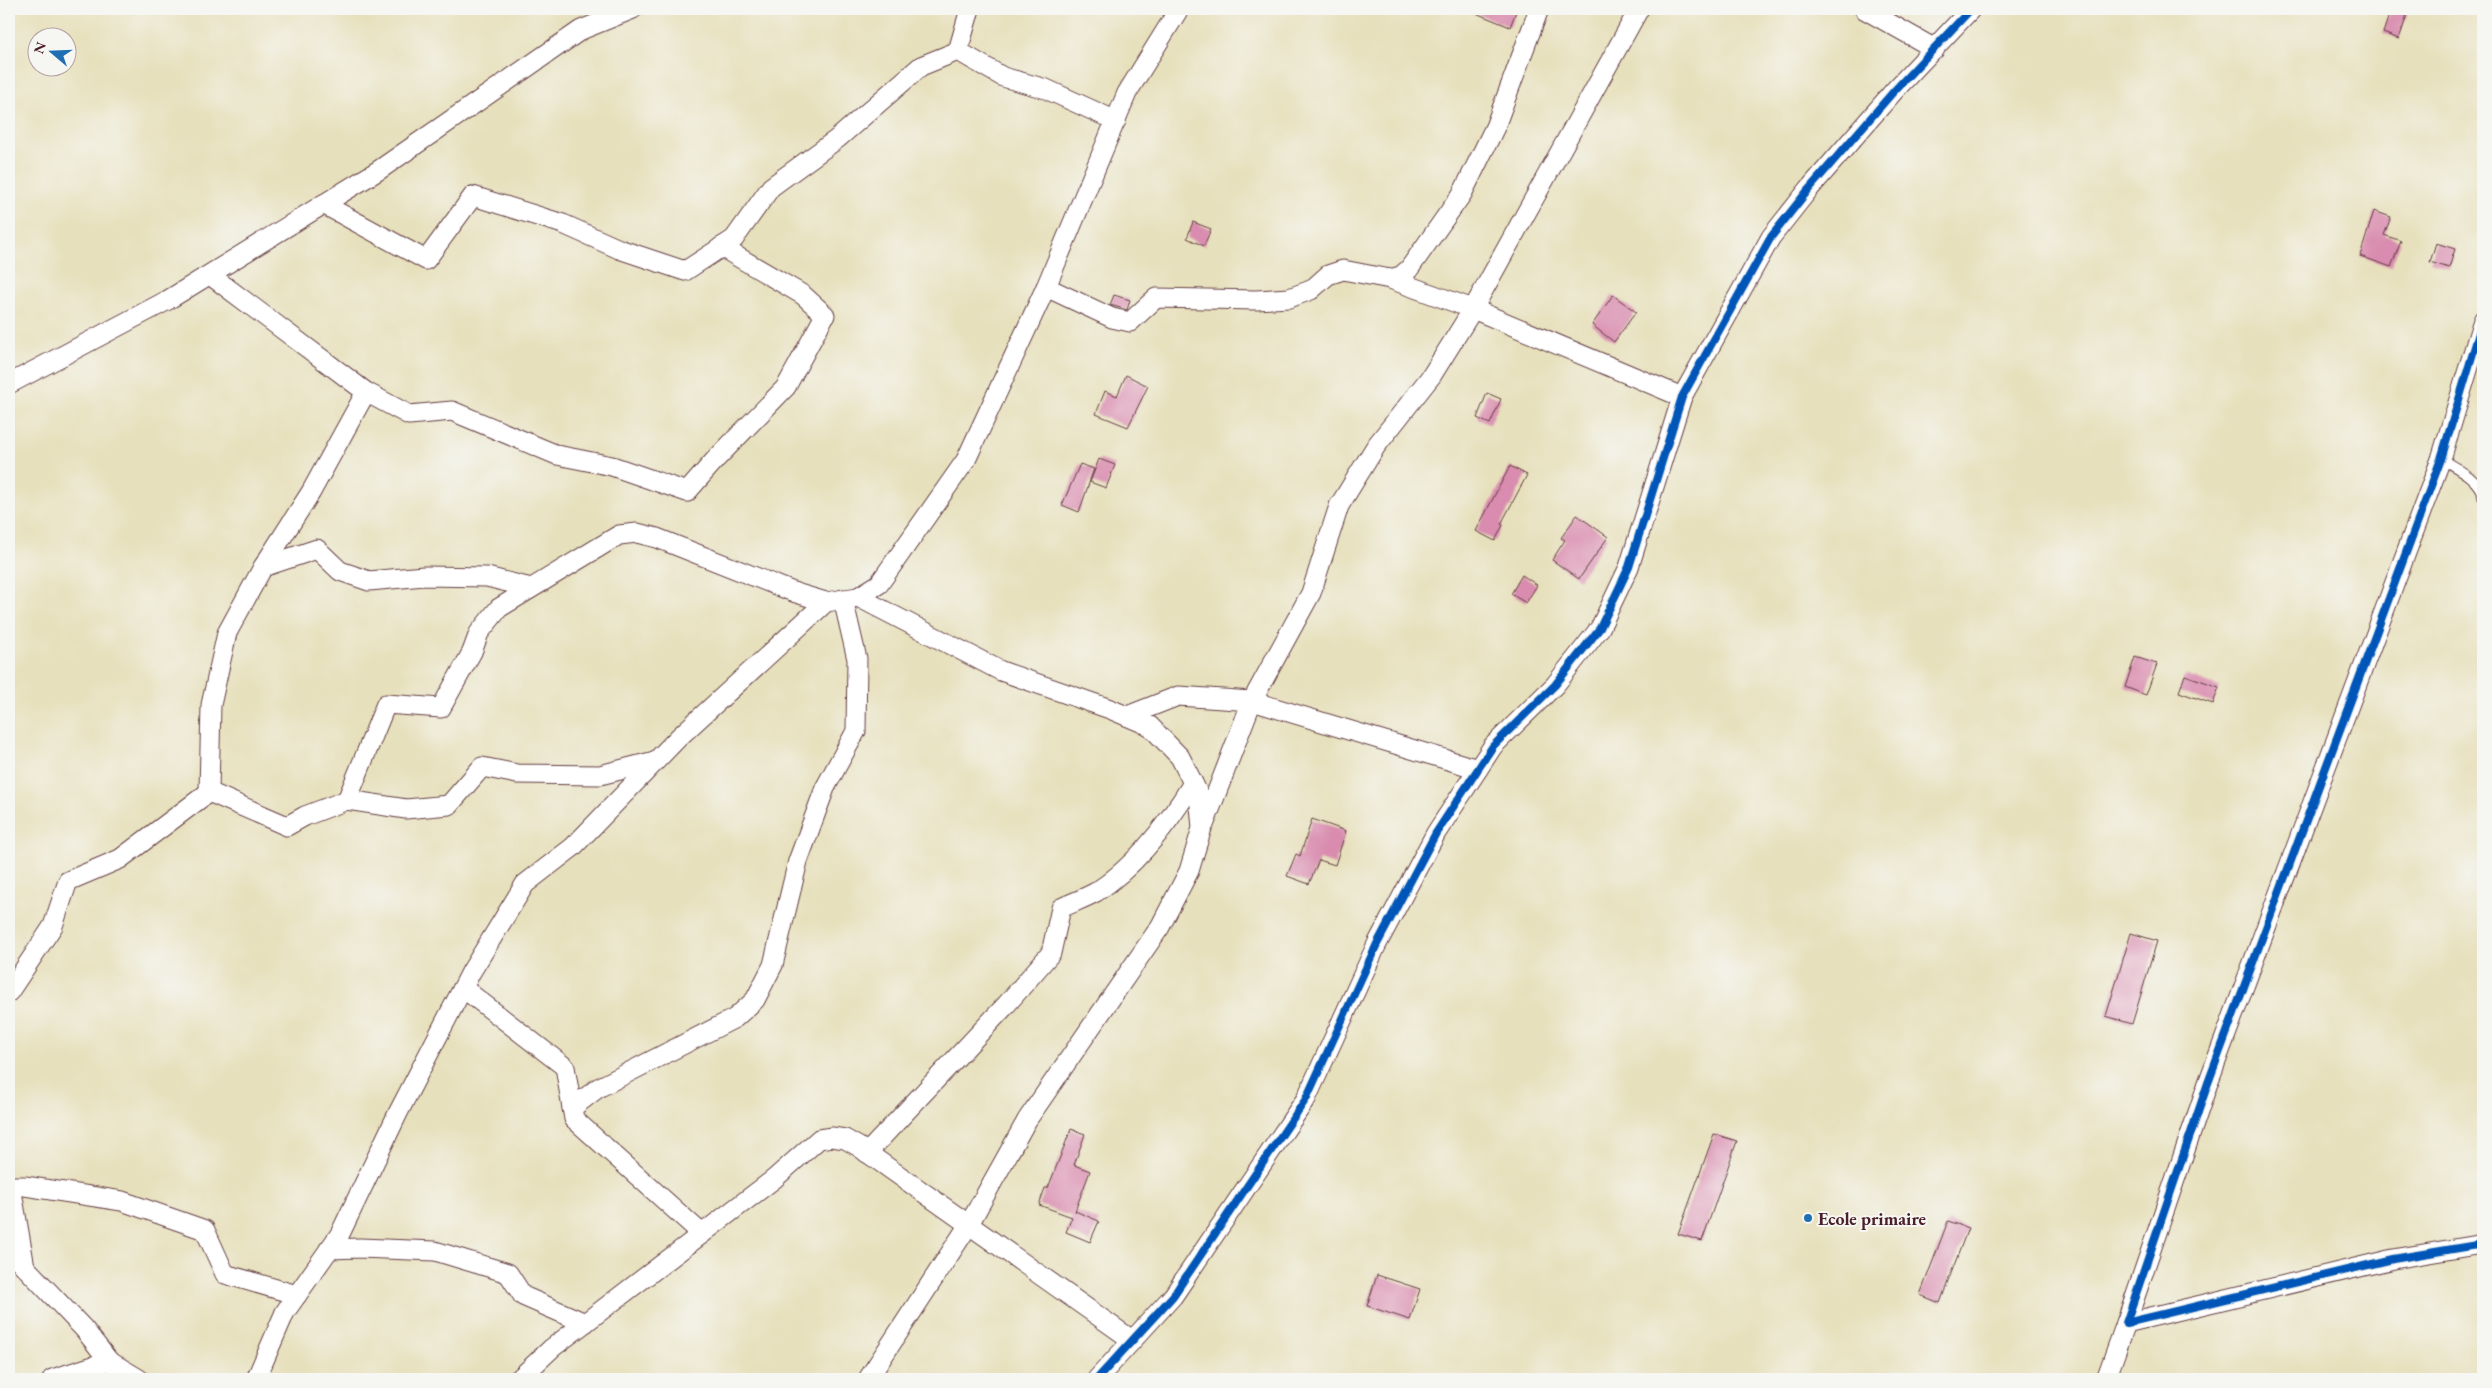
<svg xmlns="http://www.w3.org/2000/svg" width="2492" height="1388" font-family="'EB Garamond',serif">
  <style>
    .building { fill: #d98caf }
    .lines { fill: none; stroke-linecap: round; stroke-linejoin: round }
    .service-casing { stroke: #623c41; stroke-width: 11 }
    .minor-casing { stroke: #623c41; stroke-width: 21 }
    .service { stroke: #fff; stroke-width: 9 }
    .minor { stroke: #fff; stroke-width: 19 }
    .cycleway-casing { stroke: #f6f6f2; stroke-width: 11 }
    .cycleway { stroke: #0057b8; stroke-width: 8 }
    .poi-dot { fill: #1f6fb2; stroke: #f6f6f2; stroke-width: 2 }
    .labels { text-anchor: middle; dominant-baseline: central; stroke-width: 4; stroke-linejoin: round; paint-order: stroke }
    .poi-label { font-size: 18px; font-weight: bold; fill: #4a1f2b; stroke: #f6f6f2; text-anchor: start }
  </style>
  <rect width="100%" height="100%" fill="#f6f6f2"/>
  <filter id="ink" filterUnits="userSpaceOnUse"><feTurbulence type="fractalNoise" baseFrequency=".02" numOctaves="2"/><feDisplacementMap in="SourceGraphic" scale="10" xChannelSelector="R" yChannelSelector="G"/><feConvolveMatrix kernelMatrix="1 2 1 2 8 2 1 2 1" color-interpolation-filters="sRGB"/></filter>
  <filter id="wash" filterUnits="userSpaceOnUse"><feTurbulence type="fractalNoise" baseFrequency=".0096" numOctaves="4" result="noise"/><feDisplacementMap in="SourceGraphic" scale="20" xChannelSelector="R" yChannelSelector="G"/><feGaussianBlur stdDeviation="1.12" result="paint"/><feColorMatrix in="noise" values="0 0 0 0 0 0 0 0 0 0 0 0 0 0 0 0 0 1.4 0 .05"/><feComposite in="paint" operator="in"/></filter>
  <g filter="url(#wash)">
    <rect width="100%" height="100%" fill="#e7e0bc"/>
    <g id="blocks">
      <g class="building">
        <polygon points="1466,9 1517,9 1510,27"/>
        <polygon points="2391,9 2409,9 2399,39 2383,33"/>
        <polygon points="2374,211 2391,217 2384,235 2401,241 2391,267 2360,256"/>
        <polygon points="1193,222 1211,229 1204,246 1187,238"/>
        <polygon points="2436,243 2455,249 2449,268 2430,262"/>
        <polygon points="1114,295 1130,300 1127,310 1110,305"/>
        <polygon points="1613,295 1636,312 1614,342 1592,325"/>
        <polygon points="1126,375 1148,386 1128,427 1096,414 1105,391 1117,396"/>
        <polygon points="1487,393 1501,399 1490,424 1477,418"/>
        <polygon points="1099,459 1115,465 1106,488 1090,482"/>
        <polygon points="1080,464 1094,469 1079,512 1062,505"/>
        <polygon points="1510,466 1527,475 1501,524 1503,525 1495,541 1476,531"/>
        <polygon points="1577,515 1608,537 1579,579 1552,560 1565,540 1561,538"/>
        <polygon points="1522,575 1537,585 1526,603 1511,594"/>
        <polygon points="2135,657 2157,664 2146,695 2125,687"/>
        <polygon points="2185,675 2219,687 2213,704 2179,692"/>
        <polygon points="1312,819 1346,831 1335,865 1319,860 1309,884 1287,876 1296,854 1300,856"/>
        <polygon points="2131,933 2157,941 2132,1024 2106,1016"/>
        <polygon points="1071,1129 1085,1134 1074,1165 1090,1171 1075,1211 1099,1221 1090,1242 1066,1232 1072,1217 1039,1205 1045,1188 1048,1188"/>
        <polygon points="1714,1134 1737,1141 1702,1241 1678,1234"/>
        <polygon points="1948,1221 1968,1228 1940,1303 1920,1295"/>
        <polygon points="1377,1275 1420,1289 1410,1320 1367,1306"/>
      </g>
    </g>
  </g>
  <g filter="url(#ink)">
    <use href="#blocks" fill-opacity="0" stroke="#623c41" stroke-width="1"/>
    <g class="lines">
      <defs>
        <path id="service" d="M2441 459C2456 468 2479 478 2483 497"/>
        <g id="minor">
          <polyline points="1864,9 1935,49"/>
          <polyline points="958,51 1003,77 1046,89 1116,121"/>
          <polyline points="323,204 426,260 473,196 563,224 619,249 685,271 734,239 771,187 837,139 921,66 958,51 970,9"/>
          <polyline points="210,275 366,392 409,415 452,411 557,455 612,466 687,492 715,460 786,387 825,315 803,295 721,247"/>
          <polyline points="1390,279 1473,309 1682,397"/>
          <polyline points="1046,287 1112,318 1130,322 1156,298 1256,300 1289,298 1311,290 1328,275 1343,270 1390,279 1401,276 1409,269 1462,194 1495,127 1539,9"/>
          <polyline points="2483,320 2441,459 2208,1083 2126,1323 2393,1259 2483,1244"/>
          <polyline points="9,384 168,300 379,170 581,30 633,9"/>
          <polyline points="366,392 311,492 263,567 227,633 211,705 209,792 287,826 305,816 347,800 406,809 449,805 482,767 517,774 600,775 655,761"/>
          <polyline points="263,567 317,549 340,571 369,581 424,576 487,577 531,588"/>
          <polyline points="858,597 1001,671 1110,709 1150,726 1180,757 1199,795 1202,828 1189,871 1160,927 1027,1120 968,1226 868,1379"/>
          <polyline points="1127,716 1178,696 1252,701 1478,769"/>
          <polyline points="347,800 386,704 441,708 472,652 479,633 499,608 619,535 637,533 657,538 796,593 826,602 858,597 879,584 966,460 1046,287 1127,93 1179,9"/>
          <polyline points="1204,825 1252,701 1311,593 1339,506 1376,446 1432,375 1473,309 1639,9"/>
          <polyline points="463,988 565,1067 574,1119 702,1234"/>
          <polyline points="9,992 53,926 68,881 120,859 209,792"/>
          <polyline points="572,1108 598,1088 735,1018 755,1000 773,965 798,861 825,788 856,731 857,659 843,599"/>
          <path d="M867 1153 1006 1005 1051 953 1061 908C1072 903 1085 898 1096 892 1136 866 1168 824 1193 783"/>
          <polyline points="329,1249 360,1248 435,1251 508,1273 523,1296 585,1323"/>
          <polyline points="9,1250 84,1329 109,1361 139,1379"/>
          <polyline points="25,1267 11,1186 25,1186 122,1201 205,1230 225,1274 297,1295"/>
          <polyline points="52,1379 109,1361"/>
          <polyline points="256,1379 285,1312 340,1234 398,1113 471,972 525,884 573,847 679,737 826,602"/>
          <polyline points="519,1379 552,1348 774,1179 819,1139 832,1137 845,1139 859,1147 1132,1340"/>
          <polyline points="1097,1379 1173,1296 1306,1099 1377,944 1436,833 1478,769 1493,746 1555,685 1600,628 1629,567 1682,397 1771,237 1809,189 1894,91 1971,9"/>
          <polyline points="2106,1379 2126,1323"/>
        </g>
      </defs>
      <use href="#service" class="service-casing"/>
      <use href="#minor" class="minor-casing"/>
      <use href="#service" class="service"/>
      <use href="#minor" class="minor"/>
      <defs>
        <g id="cycleway">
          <polyline points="2483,320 2441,459 2208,1083 2126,1323 2393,1259 2483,1244"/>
          <polyline points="1097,1379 1173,1296 1306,1099 1377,944 1436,833 1478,769 1493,746 1555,685 1600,628 1629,567 1682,397 1771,237 1809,189 1894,91 1971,9"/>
        </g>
      </defs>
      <use href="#cycleway" class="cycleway-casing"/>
      <use href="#cycleway" class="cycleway"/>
    </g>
  </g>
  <circle class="poi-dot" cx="1808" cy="1218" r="5"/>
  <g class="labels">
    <g class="poi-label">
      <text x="1818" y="1218">Ecole primaire</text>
    </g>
  </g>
  <rect width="2492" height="1388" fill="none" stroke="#f6f6f2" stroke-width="30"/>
  <g transform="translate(52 52) rotate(289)"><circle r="24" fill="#f6f6f2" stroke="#b1a0a2"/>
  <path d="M0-4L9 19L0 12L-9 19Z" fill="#1f6fb2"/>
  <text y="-8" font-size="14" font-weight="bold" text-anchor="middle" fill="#4a1f2b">N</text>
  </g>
</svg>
